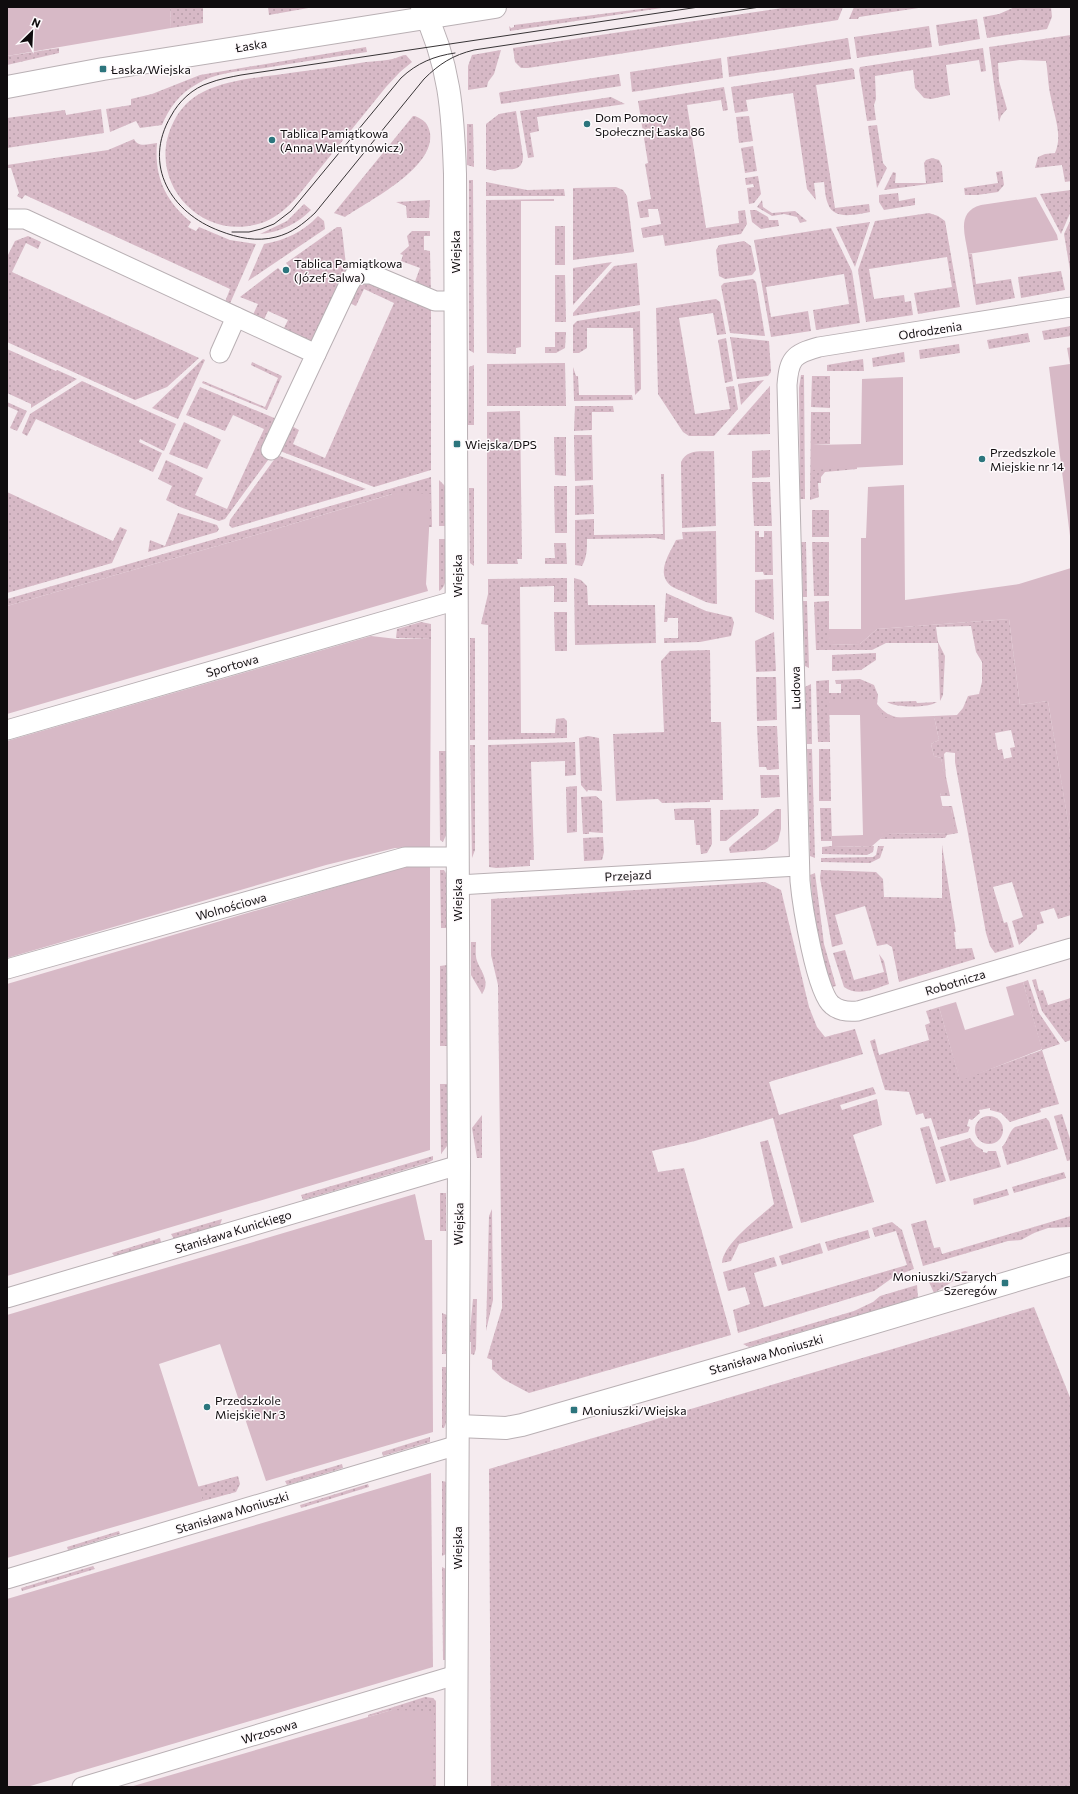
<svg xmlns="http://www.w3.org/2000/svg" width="1078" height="1794" font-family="Commissioner,sans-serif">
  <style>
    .grass { fill: url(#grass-dots); fill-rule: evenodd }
    .garden { fill: #d7b9c6 }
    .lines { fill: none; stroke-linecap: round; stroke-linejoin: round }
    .street-casing { stroke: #b9b0b4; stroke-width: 21 }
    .secondary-casing { stroke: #b9b0b4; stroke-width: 24 }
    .street { stroke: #fff; stroke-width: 19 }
    .secondary { stroke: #fff; stroke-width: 22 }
    .tram { stroke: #383436; stroke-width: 1 }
    .poi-dot { fill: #2c757d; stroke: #fefafc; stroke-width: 1.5 }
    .labels { text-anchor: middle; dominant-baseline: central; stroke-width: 3; stroke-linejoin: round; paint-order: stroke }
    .street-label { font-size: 12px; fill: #0f0c0e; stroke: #fefafc }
    .poi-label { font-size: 12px; fill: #0f0c0e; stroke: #fefafc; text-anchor: start }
  </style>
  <defs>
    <pattern id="grass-dots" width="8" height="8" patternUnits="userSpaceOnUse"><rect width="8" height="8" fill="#d7b9c6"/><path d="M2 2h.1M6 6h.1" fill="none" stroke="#b79ea9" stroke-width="1.8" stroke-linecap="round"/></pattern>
  </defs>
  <rect width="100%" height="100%" fill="#f5ebef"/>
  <g class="grass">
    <polygon points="170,7 203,7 203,23 171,28"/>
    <polygon points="268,7 314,7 269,15"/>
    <polygon points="657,7 668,7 510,31 509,26 511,28 514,27 514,25"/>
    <polygon points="789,7 843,7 838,20 528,68 521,68 515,62 513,48"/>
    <polygon points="854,7 925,7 859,17 858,19 849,19"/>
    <polygon points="1015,7 1051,7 1052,17 1047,29 987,38 983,17 999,14"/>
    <polygon points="977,19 980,39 939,46 936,25"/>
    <polygon points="929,26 932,47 857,58 854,37"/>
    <path d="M1071 35V181L1065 182 1062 165 1035 168 1038 157 1045 154 1055 153C1063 135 1054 116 1051 98 1048 86 1048 73 1046 61L1020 60 998 63 999 81 1007 109 1001 116 999 122 989 47Z"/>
    <polygon points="848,38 851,59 729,77 727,57"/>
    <path d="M366 47 367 52C333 57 299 62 265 68 242 71 217 72 197 84 180 93 169 108 162 125L140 128 136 121 110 132 106 109 131 105V99L152 94 200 75Z"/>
    <polygon points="59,48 59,53 7,65 7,56"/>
    <polygon points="983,48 986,71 981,72 979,60 946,65 950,95 931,99 924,98 915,88 913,70 875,76 876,99 874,105 876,120 867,121 859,70 860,67"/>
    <polygon points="501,50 494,74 488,82 487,87 468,90 468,66 472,55"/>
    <path d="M406 55 412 62 400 72 386 87 297 197C286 209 274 220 258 224 198 241 144 178 174 121 180 109 190 98 203 92 231 78 267 77 297 72 320 69 343 66 366 62 375 61 387 61 396 58 399 57 402 55 406 55Z"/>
    <polygon points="721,58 723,78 632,92 630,72"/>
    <path d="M852 68 854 70 855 79 816 85 835 208 869 204 870 212C857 214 834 221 828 204 825 197 825 189 824 182L814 183 816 200 807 189 793 93 746 100 748 111 735 113 731 87Z"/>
    <polygon points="619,74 621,86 501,104 499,93 501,92"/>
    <polygon points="724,87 728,110 723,111 721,100 687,105 706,228 739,223 738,211 745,210 747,224 741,234 665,246 663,235 643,238 641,228 661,224 658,209 648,209 649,217 640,218 637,202 651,199 645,164 648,163 638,101"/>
    <polygon points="611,97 625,104 537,117 539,131 530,133 534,157 528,158 520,111"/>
    <polygon points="101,109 104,133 7,148 7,118 65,110 66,115"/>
    <path d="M516 111 523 156C523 176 504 166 495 171L486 169V124L499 114Z"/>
    <path d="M413 116H415C424 120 428 123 430 133 435 168 370 200 345 217L334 213Z"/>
    <polygon points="749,116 753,141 739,143 736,117"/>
    <polygon points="467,124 473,124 474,167 467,165"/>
    <polygon points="877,125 883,163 887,168 877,188 868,126"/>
    <path d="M134 139C138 148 148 144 157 143 154 176 165 201 191 222L188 227 196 231 199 227 230 240 256 244 228 308 223 307 230 289 25 195 22 199 17 196 19 193 11 168H7V165L108 150Z"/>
    <polygon points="753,146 757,171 745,173 741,148"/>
    <polygon points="932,158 939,160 942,166 943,182 884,190 893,172 896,173 895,183 926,183 924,163 926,160"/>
    <polygon points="1002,171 1004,185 998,192 977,195 965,195 964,188 998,183 996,172"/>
    <polygon points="758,176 761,194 754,203 749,204 747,188 754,187 753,184 746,185 745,178"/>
    <polygon points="469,180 473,180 474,353 469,350"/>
    <polygon points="486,182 527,190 564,189 565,196 486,196"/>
    <polygon points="616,187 623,190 627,196 634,252 573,260 573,188"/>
    <polygon points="1071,190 1071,211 1061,234 1040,194"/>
    <polygon points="898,193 899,201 915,198 915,205 884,210 879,202 879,195"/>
    <polygon points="554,199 554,201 521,201 521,347 516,348 516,354 487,353 486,200"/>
    <polygon points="430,200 429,218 407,218 406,206 396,202"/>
    <polygon points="762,200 763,207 772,213 795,211 807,221 800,223 797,217 784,214 772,216 757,207"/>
    <path d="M304 204 311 210C297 224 280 232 260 234L287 221Z"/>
    <polygon points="750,210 756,210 768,217 769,220 778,220 779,226 761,229 752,222"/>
    <polygon points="929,213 938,216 945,221 960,307 918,314 914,293 952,287 947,257 869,269 874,299 904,295 905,302 911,301 913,315 866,322 858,270 875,221"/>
    <path d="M318 216 324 221 325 229 248 281 264 244C286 240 303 232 318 216Z"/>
    <polygon points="1071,219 1071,276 1064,234"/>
    <polygon points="870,222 855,267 836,227"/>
    <rect x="555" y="226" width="10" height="39"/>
    <polygon points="337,227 341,227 342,230 347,274 316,343 281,334 288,320 268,311 262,324 251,319 258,304 240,297 278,268 285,275 290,268 286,263"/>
    <polygon points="831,228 852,271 860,323 816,330 813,310 849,304 844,274 766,287 771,317 808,311 811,331 771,337 754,240"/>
    <polygon points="412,231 430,231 430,236 424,236 424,250 430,251 431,295 413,287 420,268 401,261 403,255 400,254 409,246 407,236"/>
    <polygon points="28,236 41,242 38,249 26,243 12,272 199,358 167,387 135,400 7,342 7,257 15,241"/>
    <polygon points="744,241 751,246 756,270 752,275 725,279 719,276 716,250 719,245"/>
    <polygon points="968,254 972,254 976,284 1011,279 1015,298 976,305"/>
    <polygon points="612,262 573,305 573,268"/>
    <polygon points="637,263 640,305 573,316 573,313 614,266"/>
    <polygon points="1061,271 1065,290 1021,298 1018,277"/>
    <polygon points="555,275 565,275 566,322 555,322"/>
    <polygon points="360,279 431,306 431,470 374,487 280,451 288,424 299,430 293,444 325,458 394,303 364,289 356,306 345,301"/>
    <polygon points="753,279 756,282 765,336 730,333 721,286 724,283"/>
    <polygon points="716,299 720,302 726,334 717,335 713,313 679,318 695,414 730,409 726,387 734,386 738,409 714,436 689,436 683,432 658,394 656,308"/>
    <polygon points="640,311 641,389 635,395 633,328 587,328 587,348 579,353 573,353 573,325 577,321"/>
    <polygon points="1071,326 1071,336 1044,340 1042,331"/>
    <polygon points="555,332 566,332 565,348 556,353 545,353 545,347 555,347"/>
    <polygon points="1028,333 1030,342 989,349 987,340"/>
    <polygon points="730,337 769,341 771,372 768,376 737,379"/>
    <polygon points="726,338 733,381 725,383 718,340"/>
    <polygon points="959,344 960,353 920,359 919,350"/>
    <polygon points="7,349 56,371 57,370 77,379 31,408 31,404 7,393"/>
    <polygon points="904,352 905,362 873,367 872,358"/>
    <polygon points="203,359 205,360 178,419 152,408"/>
    <polygon points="863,359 864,371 827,371 827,365"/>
    <polygon points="252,362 282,376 267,410 202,383 203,381 265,407 278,378 251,365"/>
    <polygon points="565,363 566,406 487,406 487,364"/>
    <polygon points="474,365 474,425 468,425 469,367"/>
    <polygon points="573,367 576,376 578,376 579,395 632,395 633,400 574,401"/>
    <polygon points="801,375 804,375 805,499 800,499 799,388"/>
    <polygon points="812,376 830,376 830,408 811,407"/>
    <polygon points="764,380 741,405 738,384"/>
    <polygon points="82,381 176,424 164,451 140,439 139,442 162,453 153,472 36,419 27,436 22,433 30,414"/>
    <polygon points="770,386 770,434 727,435"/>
    <polygon points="200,387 279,420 271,456 225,519 219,521 180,507 166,500 172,486 158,479 166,460 203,478 195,495 227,509 264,429 233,415 225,431 186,415"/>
    <polygon points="7,402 27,411 17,431 10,428 18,411 7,406"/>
    <polygon points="575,406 613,406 614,412 592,412 592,430 574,431"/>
    <polygon points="520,411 522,559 517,559 518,564 487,564 487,412"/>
    <polygon points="811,412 830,412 830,444 813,445 813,469 857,466 857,469 825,472 821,477 821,483 818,483 819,497 810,500"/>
    <polygon points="184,422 221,440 207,469 169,454"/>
    <polygon points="574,435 592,435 593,480 575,481"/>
    <polygon points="554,437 566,437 566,476 555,475"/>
    <polygon points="770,450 770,477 752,478 752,451"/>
    <path d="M714 451 716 526 682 528 681 462C687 448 702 452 714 451Z"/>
    <polygon points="280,456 366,489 232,528 229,525 230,520 276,457"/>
    <path d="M661 474H664L665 540 655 538 587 539C587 549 587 557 582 566L575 565V520L594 519V535L663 534Z"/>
    <polygon points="431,477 432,527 429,527 392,494 252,536 7,606 7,599"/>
    <polygon points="439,480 445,486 446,526 439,526"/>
    <polygon points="752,482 770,482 772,526 754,526"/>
    <polygon points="593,485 594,514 575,515 575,486"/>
    <polygon points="554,486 567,486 567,533 555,533"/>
    <polygon points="469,488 474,488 474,566 470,563"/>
    <polygon points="7,492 113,541 120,527 127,530 112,563 7,593"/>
    <rect x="812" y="510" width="17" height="27"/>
    <polygon points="178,513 217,525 219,529 217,532 148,552 150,540 165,546"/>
    <path d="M716 531 717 604C707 604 698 598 688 594 683 591 675 589 671 586 655 573 670 553 676 540L683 539 682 532Z"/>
    <polygon points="755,531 759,531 759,537 764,537 764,531 772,531 773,575 764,575 763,572 755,572"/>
    <path d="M439 539H446C446 552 451 586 439 591Z"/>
    <polygon points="801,542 806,542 807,597 803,597"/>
    <polygon points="812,542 829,542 829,596 814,596"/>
    <polygon points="554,543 566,543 567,564 545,564 545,558 555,558"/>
    <polygon points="567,578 567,602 554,602 554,586 520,587 521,733 555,733 556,719 564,718 567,721 567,738 488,740 488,625 481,624 488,594 488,579"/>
    <polygon points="574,578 581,580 587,586 588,605 655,605 656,643 575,645"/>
    <polygon points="773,579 774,620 755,612 755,580"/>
    <polygon points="666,593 706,611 732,617 734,623 731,636 700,642 664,643 664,638 678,638 678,618 668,618 667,622 664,622"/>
    <polygon points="803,601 807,601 809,668 805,666"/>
    <path d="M829 601V645L860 644 877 629 1009 619 1020 705 1048 701 1071 839V915L1058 919 1054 908 1040 912 1044 923 1037 925V929L1019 945 1012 921 1023 917 1012 882 993 887 1004 923 1007 922 1014 947 995 953 990 946 986 933 955 762V753L946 752 944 754 946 777 950 796H940L944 774 941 758 934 756 931 744 939 740 934 716 957 715 963 708 968 696 979 694 982 682V662L976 652 971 626 936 627 938 642 945 656 943 695 940 701 938 643H886L872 650H816L814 602ZM1011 730 1015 747 1010 748 1012 757 1004 759 1002 749 998 750 995 733Z"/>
    <polygon points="554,612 567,612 567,651 555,651"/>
    <polygon points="421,622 431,624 431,639 396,638 397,629"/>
    <polygon points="774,632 776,671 756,672 755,641"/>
    <rect x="470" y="638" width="5" height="102"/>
    <polygon points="710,650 711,722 721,722 723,800 710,800 710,802 662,803 658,799 616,801 613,734 664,732 661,661 670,651"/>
    <polygon points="876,653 876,660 861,670 832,671 832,655"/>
    <polygon points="756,677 776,677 777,720 757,721"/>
    <path d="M860 679 874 685 878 695 877 704C884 713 890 716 901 718H884L829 700 830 742H818L816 681 829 680V693H841V684H836L835 680Z"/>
    <polygon points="811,684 812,744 807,744 805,687"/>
    <path d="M916 701 917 703 937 702C929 708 896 708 887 702Z"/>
    <polygon points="757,726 777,726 779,769 767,770 766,767 759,767"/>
    <polygon points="588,736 599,738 602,791 588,790 587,792 581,785 579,738"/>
    <polygon points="575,742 576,775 565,776 565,761 531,762 534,860 530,860 530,866 496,868 489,867 488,745"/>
    <polygon points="470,745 475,745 475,850 472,858"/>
    <polygon points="807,749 812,749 815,858 810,856"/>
    <polygon points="819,749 830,749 831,801 819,801"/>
    <polygon points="439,751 448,751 447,833 443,842 440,840"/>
    <polygon points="760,775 779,775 780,797 761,798"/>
    <polygon points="577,786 577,832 567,833 566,787"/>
    <polygon points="596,796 602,801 603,833 589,832 589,834 583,834 581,797"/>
    <polygon points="942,806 952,806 958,833 947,835 945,838 880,839 885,834 955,833 951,809 943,809"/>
    <polygon points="687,808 711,808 712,844 707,853 701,854 700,845 696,845 694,820 675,820 674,809"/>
    <polygon points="820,808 831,808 832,841 821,841"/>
    <polygon points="759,809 758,815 726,841 720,841 720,810"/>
    <polygon points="776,809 781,809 781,829 778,841 765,850 730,853 729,848 733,844"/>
    <polygon points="603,837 604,852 602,860 584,861 583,838"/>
    <polygon points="942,845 956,932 954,932 956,949 972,948 975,959 899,982 892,947 887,944 877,946 865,906 835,915 843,944 832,947 820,878 821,870 876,872 883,879 884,897 942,898"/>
    <polygon points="832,846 833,847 874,846 873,852 867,855 822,854 822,847"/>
    <polygon points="878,846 884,846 880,858 870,863 821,862 821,858 873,857 876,855"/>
    <polygon points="440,870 444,870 447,875 447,928 441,928"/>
    <path d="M815 873 824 944 836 986 832 987C817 952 814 912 810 875Z"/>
    <polygon points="765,882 781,890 809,1007 817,1027 825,1037 855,1029 863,1054 769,1082 779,1115 873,1087 876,1094 840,1105 842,1110 877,1099 882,1125 853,1135 874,1202 801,1223 773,1118 695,1141 652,1151 658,1172 684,1168 731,1335 529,1393 503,1379 492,1369 492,1360 487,1358 502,1308 498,985 491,955 491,899"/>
    <path d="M471 942H476C476 948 475 955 477 961 481 972 491 982 482 994L471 975Z"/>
    <path d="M845 950 854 980 884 972 879 954 884 961 889 984C874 989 858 997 844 987L833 953Z"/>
    <polygon points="447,965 447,1046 440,1046 440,966"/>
    <polygon points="1036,979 1039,991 1043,990 1048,1005 1071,998 1071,1040 1065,1042 1042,1011 1032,980"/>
    <polygon points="1028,980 1039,1013 1060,1044 1042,1050 1059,1104 1040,1109 1041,1112 1010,1122 1001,1113 990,1110 990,1108 979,1110 980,1113 972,1120 969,1119 967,1126 970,1127 968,1132 938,1140 931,1118 925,1119 923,1113 916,1115 909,1092 885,1090 870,1041 875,1039 879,1055 929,1040 925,1025 930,1023 926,1011 939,1007 960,1080 1042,1050 1023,982"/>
    <polygon points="440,1084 447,1084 447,1146 441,1154"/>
    <polygon points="1062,1114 1071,1142 1071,1160 1067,1161 1054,1116"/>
    <polygon points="482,1115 482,1158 477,1158 472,1128"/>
    <circle cx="989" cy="1130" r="14"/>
    <path d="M1046 1118 1049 1121 1058 1149 1007 1165 1002 1147C1008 1141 1009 1131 1015 1127Z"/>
    <polygon points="929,1126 946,1181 936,1184 920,1128"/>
    <polygon points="970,1138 976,1146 983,1150 983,1152 987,1153 988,1151 996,1151 1001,1167 950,1181 940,1147"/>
    <path d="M768 1140 793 1228 739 1244 731 1261 722 1263C723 1243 760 1217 774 1204L760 1142Z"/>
    <polygon points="433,1156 433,1160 427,1163 303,1200 301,1195"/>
    <polygon points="1064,1172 1066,1178 1014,1193 1012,1187"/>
    <polygon points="1007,1189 1009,1195 974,1205 973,1199"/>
    <rect x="440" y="1193" width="6" height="38"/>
    <polygon points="492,1209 493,1300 486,1331 489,1216"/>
    <polygon points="1071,1216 1071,1227 1048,1228 1034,1233 1021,1240 1008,1241 923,1266 911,1224 926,1220 934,1248 940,1247 942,1254"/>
    <polygon points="222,1219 220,1225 174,1239 171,1234"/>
    <polygon points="892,1222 902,1230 914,1269 895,1276 874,1291 738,1333 733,1310 750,1304 745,1287 728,1291 723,1272 774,1257 777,1266 754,1273 764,1307 907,1265 896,1231 875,1237 872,1228"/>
    <polygon points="868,1230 870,1238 828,1251 825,1242"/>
    <polygon points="160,1238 161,1242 115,1257 112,1253"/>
    <polygon points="820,1243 823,1253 782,1265 779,1256"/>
    <polygon points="965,1271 968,1272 934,1293 929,1282"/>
    <polygon points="917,1285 918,1298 749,1347 743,1344 854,1311 873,1302 880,1296"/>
    <polygon points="473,1299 477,1299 476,1349 474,1355 471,1354 471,1342 469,1341"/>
    <polygon points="1034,1307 1071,1400 1071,1787 491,1787 489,1469"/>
    <polygon points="442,1313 447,1315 446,1354 442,1354"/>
    <polygon points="442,1367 446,1367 446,1423 444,1428 442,1428"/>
    <polygon points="430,1437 430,1442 383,1456 382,1452"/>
    <polygon points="342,1464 343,1468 287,1485 285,1481"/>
    <polygon points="238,1476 240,1484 236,1492 203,1501 197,1487"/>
    <polygon points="442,1481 447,1482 448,1553 442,1556"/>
    <polygon points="368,1484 369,1487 301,1508 300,1505"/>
    <polygon points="119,1531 120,1534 68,1550 67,1547"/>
    <polygon points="93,1566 95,1569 22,1591 21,1588"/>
    <polygon points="442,1567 448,1570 447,1660 443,1660"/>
    <polygon points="425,1697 433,1698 436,1701 436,1786 433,1786 392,1710 368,1717 368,1715"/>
  </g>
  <g class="garden">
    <polygon points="7,7 170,7 171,28 7,56"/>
    <path d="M1036 197 1057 235 1058 240 968 254C965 234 956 212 981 205Z"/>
    <polygon points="1071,347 1071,544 1049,367 1070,364 1067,348"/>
    <polygon points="903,377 903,465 813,470 813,445 861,444 862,379"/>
    <polygon points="904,485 905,600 1019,584 1071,568 1071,840 1048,701 1020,705 1009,619 877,629 860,644 829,645 829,629 861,629 861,538 866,538 868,487"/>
    <polygon points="399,492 431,494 426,584 428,591 7,714 7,606 252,536"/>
    <polygon points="371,636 397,639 431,639 430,847 395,848 326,865 7,958 7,741"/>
    <polygon points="829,700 872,700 885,718 934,716 939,740 931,744 934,756 941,758 948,790 940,794 943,809 951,809 956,833 886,834 872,846 832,847 832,836 863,835 860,715 829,715"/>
    <polygon points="430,866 430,1150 7,1276 7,984 404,867"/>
    <polygon points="1023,982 1042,1049 960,1081 939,1007 956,1002 965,1030 1014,1015 1006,987"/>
    <polygon points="415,1194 425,1240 432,1240 433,1432 266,1481 220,1344 159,1364 203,1501 7,1558 7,1315"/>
    <polygon points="431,1473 433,1667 27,1787 7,1787 7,1599"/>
    <polygon points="392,1710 434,1711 433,1787 130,1787"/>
  </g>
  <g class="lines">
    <defs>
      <g id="street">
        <polyline points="7,219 25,219 316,354 271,450"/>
        <path d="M1071 307 819 347C793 354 789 359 787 385L800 881C802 903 816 993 832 1005 839 1011 849 1012 858 1011L1071 948"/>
        <polyline points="220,353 236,317"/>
        <polyline points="316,354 349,284 354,276 358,274 371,274 435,301 455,301"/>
        <polyline points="7,730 457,600"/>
        <polyline points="458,885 799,866"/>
        <polyline points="7,969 405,857 457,857"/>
        <polyline points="7,1298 459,1165"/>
        <polyline points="7,1579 458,1445"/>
        <polyline points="82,1787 456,1675"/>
      </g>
      <g id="secondary">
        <path d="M422 7C450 63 453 113 455 174L459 1165 456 1787"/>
        <polyline points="7,87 103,69 495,7"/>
        <polyline points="458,1426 506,1428 522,1425 741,1362 1071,1264"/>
      </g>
    </defs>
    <use href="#street" class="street-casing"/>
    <use href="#secondary" class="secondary-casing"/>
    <use href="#street" class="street"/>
    <use href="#secondary" class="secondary"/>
    <g class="tram">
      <path d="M699 7 241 75C231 77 219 79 209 83 193 88 179 101 171 116 142 165 171 213 220 231 238 238 257 242 276 237 292 233 303 224 315 213L424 79C439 64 453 55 474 50L760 7"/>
      <path d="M232 232H249L261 229 274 224 291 211 401 78C417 63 434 56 455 53"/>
    </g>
  </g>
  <g class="poi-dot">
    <rect x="99" y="65" width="8" height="8" rx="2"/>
    <circle cx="587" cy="124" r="4"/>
    <circle cx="272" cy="140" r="4"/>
    <circle cx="286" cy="270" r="4"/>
    <rect x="453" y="440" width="8" height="8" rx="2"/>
    <circle cx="982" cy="459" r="4"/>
    <rect x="1001" y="1279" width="8" height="8" rx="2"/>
    <circle cx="207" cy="1407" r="4"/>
    <rect x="570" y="1406" width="8" height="8" rx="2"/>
  </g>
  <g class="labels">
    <g class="street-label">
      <text transform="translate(251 45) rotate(-9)">Łaska</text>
      <text transform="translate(455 252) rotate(-90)">Wiejska</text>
      <text transform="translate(930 330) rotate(-9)">Odrodzenia</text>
      <text transform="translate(457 576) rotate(-90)">Wiejska</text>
      <text transform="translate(232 665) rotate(-16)">Sportowa</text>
      <text transform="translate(795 688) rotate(-91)">Ludowa</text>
      <text transform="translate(628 875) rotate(-3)">Przejazd</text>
      <text transform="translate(457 900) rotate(-90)">Wiejska</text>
      <text transform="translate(231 906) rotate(-16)">Wolnościowa</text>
      <text transform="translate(955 982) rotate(-17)">Robotnicza</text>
      <text transform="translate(458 1224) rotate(-89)">Wiejska</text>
      <text transform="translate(233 1231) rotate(-17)">Stanisława Kunickiego</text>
      <text transform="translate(766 1354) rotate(-16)">Stanisława Moniuszki</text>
      <text transform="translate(232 1512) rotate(-17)">Stanisława Moniuszki</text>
      <text transform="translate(457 1548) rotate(-90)">Wiejska</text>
      <text transform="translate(269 1731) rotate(-17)">Wrzosowa</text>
    </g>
    <g class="poi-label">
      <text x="111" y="69">Łaska/Wiejska</text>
      <text x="595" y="117">Dom Pomocy<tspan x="595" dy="14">Społecznej Łaska 86</tspan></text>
      <text x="280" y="133">Tablica Pamiątkowa<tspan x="280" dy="14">(Anna Walentynowicz)</tspan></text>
      <text x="294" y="263">Tablica Pamiątkowa<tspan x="294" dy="14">(Józef Salwa)</tspan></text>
      <text x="465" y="444">Wiejska/DPS</text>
      <text x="990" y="452">Przedszkole<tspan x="990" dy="14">Miejskie nr 14</tspan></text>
      <text x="997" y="1276" text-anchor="end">Moniuszki/Szarych<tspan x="997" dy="14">Szeregów</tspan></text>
      <text x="215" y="1400">Przedszkole<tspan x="215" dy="14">Miejskie Nr 3</tspan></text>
      <text x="582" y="1410">Moniuszki/Wiejska</text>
    </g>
  </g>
  <rect width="1078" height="1794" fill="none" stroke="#0f0c0e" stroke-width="16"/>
  <g transform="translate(32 32) rotate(24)" stroke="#fefafc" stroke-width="3" paint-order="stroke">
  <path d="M0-3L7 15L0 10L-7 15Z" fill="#0f0c0e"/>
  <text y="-6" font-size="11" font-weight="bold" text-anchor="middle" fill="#0f0c0e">N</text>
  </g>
</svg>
